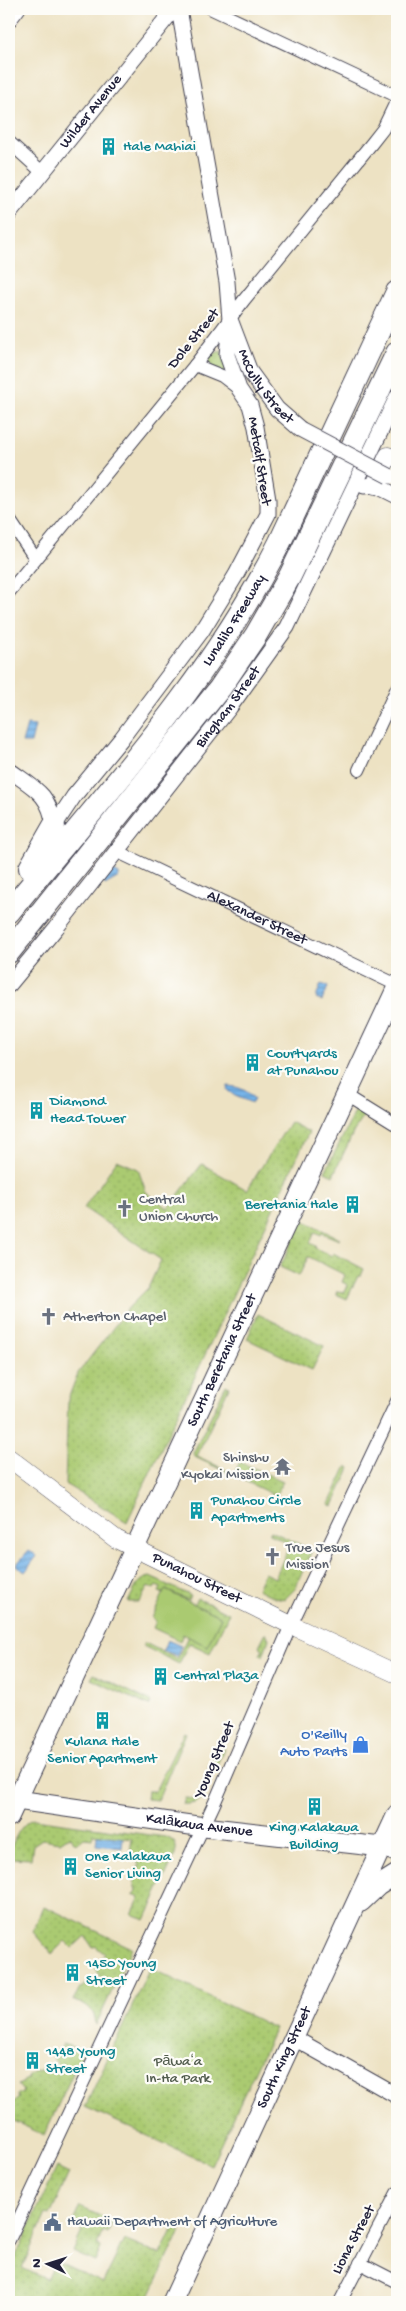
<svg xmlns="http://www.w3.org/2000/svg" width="406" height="2311" font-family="'Gochi Hand',sans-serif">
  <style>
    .grass { fill: url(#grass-dots); stroke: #667656 }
    .pitch { fill: #aaca71; stroke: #667656 }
    .water { fill: url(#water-rules); stroke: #4c6b92 }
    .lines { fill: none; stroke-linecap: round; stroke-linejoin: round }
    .minor-casing { stroke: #403f4f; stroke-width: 14 }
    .tertiary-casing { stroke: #403f4f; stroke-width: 17 }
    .secondary-casing { stroke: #403f4f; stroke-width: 19 }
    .primary-casing { stroke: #403f4f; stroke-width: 21 }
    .motorway-casing { stroke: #403f4f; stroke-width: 24 }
    .minor { stroke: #fff; stroke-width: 12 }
    .tertiary { stroke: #fff; stroke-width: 15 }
    .secondary { stroke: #fff; stroke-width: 18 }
    .primary { stroke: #fff; stroke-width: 19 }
    .motorway { stroke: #fff; stroke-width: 22 }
    .tertiary-bridge-casing { stroke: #403f4f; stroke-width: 17; stroke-linecap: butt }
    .tertiary-bridge { stroke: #fff; stroke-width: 15 }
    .labels { text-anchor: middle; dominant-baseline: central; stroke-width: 4.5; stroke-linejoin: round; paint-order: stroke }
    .street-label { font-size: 15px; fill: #22223b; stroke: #fdfcf7 }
    .culture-label { font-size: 15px; fill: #0d838f; stroke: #fdfcf7; text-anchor: start }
    .worship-label { font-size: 15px; fill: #5b616d; stroke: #fdfcf7; text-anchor: start }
    .shop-label { font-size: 15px; fill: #366cbe; stroke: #fdfcf7; text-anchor: end }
    .park-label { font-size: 15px; fill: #525d4e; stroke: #fdfcf7 }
    .service-label { font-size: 15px; fill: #4e5e75; stroke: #fdfcf7; text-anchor: start }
  </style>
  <defs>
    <pattern id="grass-dots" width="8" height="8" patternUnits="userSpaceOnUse" patternTransform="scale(1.25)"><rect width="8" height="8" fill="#aaca71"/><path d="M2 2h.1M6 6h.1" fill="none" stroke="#92ad63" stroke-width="1.8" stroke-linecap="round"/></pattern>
    <pattern id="water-rules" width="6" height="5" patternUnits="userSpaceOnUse" patternTransform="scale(1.25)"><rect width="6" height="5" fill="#76b4e9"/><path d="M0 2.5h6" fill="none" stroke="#6092be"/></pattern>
  </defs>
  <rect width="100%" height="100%" fill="#fdfcf7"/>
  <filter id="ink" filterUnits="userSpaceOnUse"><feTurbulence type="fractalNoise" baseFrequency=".02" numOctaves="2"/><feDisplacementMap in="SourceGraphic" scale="10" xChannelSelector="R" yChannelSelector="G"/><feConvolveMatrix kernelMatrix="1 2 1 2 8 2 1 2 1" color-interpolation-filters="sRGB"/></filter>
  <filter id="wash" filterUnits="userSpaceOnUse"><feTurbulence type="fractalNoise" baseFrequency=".0096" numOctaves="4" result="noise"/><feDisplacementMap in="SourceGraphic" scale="20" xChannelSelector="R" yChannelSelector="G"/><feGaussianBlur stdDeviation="1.12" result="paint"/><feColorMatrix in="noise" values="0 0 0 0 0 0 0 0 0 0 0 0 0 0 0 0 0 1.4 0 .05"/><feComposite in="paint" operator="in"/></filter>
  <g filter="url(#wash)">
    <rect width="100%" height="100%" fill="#ede2c3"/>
    <g class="grass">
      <polygon points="221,351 229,376 206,364 211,355"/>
      <polygon points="357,1108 397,1133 397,1134 373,1118 371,1120 365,1115 354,1131 333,1176 325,1172"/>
      <polygon points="290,1122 309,1132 127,1522 65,1484 68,1399 78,1373 130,1306 148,1288 161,1260 84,1208 117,1160 138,1169 146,1192 168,1208 202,1164 247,1190"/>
      <polygon points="303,1220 340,1239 339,1240 322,1233 321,1235 315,1232 310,1243 316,1246 315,1248 332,1256 333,1253 364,1269 361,1276 358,1276 347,1299 336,1294 337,1291 345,1292 348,1285 342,1282 345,1275 311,1258 308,1257 299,1276 280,1267"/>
      <polygon points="258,1314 324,1346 312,1370 247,1339"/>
      <polygon points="226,1385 229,1387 197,1456 234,1474 240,1462 283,1481 276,1496 195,1457 193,1453"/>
      <polygon points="347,1466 350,1468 333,1506 329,1504"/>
      <polygon points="271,1531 312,1550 295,1589 285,1599 274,1597 257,1589 264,1573 275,1578 290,1544 269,1534"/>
      <path d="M150 1577 190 1595 188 1600 166 1590 164 1594 159 1592 161 1588 156 1586 154 1589 148 1586 140 1602H128C134 1591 137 1579 150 1577Z"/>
      <polygon points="197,1598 229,1613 210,1653 189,1643 179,1664 143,1646 145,1643 177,1659 188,1636 207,1645 221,1617 194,1604"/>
      <polygon points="266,1632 269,1639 263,1656 260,1655 263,1649 259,1646"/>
      <polygon points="94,1674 151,1702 149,1706 91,1679"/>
      <polygon points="184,1732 186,1733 158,1800 146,1799 147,1791 155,1791"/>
      <polygon points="218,1745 224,1748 215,1770 208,1768"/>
      <path d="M203 1789 206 1790C201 1801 196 1805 183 1804L185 1798 194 1799 199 1796Z"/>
      <path d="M34 1819 165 1837C175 1840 178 1845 175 1855L145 1920 132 1914 140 1897 133 1894 136 1891 134 1883 139 1865 136 1860 129 1859 132 1839 93 1834 92 1839 84 1838 78 1843 74 1842 69 1836 60 1842 42 1839 33 1845 31 1859 9 1858C10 1846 21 1821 34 1819Z"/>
      <path d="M44 1906 132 1948 96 2025C95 2010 87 2003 73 2000L79 1990 88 1982 90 1983 95 1978 96 1980 101 1976 93 1966 105 1954 95 1946 93 1948 85 1936 72 1948 65 1941 52 1954 33 1932Z"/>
      <polygon points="150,1968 275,2028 211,2165 85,2107"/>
      <polygon points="62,2044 84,2050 44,2135 9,2119 9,2096 14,2102 19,2098 17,2095 23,2091 18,2085 29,2079 28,2077 36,2071 38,2072 43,2068 46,2072 59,2066 51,2055 63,2046"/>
      <polygon points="57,2167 69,2173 50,2215 46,2214 22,2268 46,2279 55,2260 103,2283 124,2240 160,2255 173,2228 180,2232 147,2302 9,2302 9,2271"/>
      <polygon points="80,2207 112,2221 107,2233 103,2231 97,2245 101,2248 95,2262 73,2252 82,2231 71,2225"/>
    </g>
    <polygon class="pitch" points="165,1590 221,1617 207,1646 183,1634 180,1641 153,1628 156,1621 152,1618"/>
    <g class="water">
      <polygon points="27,725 35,726 31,743 22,743"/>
      <polygon points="114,871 119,874 119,877 105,885 103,881"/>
      <polygon points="321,984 328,987 322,1001 316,998"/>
      <path d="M228 1086C240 1087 247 1090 254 1099L252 1103 235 1096 227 1090Z"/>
      <polygon points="29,1550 37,1556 25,1572 16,1565"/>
      <polygon points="167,1640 181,1646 177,1656 163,1650"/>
      <polygon points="97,1835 123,1838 122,1848 96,1845"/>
    </g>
  </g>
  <g filter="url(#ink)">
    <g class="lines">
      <defs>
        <g id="minor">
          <polyline points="212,9 397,96"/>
          <polyline points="9,22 19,9"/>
          <polyline points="9,142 42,172"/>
          <polyline points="195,365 222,376 239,389"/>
          <polyline points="9,519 35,558"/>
          <polyline points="9,592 195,365 244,300 372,143 383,129 397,100"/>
          <polyline points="359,770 397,688"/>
          <path id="s1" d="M116 851 397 985"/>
          <polyline points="347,1094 397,1125"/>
          <polyline points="9,2240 214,1804 291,1625 397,1401"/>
          <polyline points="360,2263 397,2282"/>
          <polyline points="340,2302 397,2193"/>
        </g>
        <g id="tertiary">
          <path id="s2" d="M9 214 174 9"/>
          <path id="s3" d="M231 322 250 372 277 409 300 429"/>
          <polyline points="364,486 375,485 397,496"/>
          <path d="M9 770C34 788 50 794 54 826"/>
          <polyline points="54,826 74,796 121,739 201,632 236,575 268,514 268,500 256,427 250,405 239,389 227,355 230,320 227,282 179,9"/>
          <path id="s4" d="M9 985 56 928 230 707 287 627 397 397"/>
          <polyline points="294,2038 397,2096"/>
        </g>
        <g id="secondary">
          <polyline points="375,485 388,456"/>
          <path id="s5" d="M9 1458 116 1539 291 1625 397 1674"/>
        </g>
        <g id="primary">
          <path id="s6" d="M17 1800 204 1827 382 1847 397 1852"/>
          <path id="s7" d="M9 1817 397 987"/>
          <polyline points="361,1902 378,1886 397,1874"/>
          <path id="s8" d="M172 2302 397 1814"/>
        </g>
        <g id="motorway">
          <polyline points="30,868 54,826"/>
          <path id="s9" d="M9 912C106 793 211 680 280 542L397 292"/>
          <polyline points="9,952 220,688 256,635 290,576 397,353"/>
        </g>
      </defs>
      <use href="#minor" class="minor-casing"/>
      <use href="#tertiary" class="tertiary-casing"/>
      <use href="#secondary" class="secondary-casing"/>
      <use href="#primary" class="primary-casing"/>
      <use href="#motorway" class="motorway-casing"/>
      <use href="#minor" class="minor"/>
      <use href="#tertiary" class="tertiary"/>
      <use href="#secondary" class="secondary"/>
      <use href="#primary" class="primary"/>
      <use href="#motorway" class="motorway"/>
      <defs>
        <polyline id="tertiary-bridge" points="300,429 389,476"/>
      </defs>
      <use href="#tertiary-bridge" class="tertiary-bridge-casing"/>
      <use href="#tertiary-bridge" class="tertiary-bridge"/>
    </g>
  </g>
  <defs>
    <symbol id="building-bare" viewBox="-9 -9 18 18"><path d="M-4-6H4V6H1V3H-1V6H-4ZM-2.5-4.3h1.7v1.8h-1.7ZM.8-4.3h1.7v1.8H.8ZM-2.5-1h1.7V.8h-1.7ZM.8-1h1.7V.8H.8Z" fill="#0f9aa8" stroke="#fdfcf7" stroke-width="2.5" paint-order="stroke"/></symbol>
    <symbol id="church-bare" viewBox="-9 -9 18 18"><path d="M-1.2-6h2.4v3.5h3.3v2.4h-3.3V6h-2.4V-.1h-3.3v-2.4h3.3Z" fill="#6b7280" stroke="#fdfcf7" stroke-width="2.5" paint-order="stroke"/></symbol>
    <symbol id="temple-bare" viewBox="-9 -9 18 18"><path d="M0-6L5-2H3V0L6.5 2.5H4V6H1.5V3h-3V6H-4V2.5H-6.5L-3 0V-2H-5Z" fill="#6b7280" stroke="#fdfcf7" stroke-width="2.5" paint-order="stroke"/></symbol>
    <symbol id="shop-bare" viewBox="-9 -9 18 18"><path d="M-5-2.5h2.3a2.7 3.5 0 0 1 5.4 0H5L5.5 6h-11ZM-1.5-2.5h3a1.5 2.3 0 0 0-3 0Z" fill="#3f7fe0" stroke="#fdfcf7" stroke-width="2.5" paint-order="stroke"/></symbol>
    <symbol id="civic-bare" viewBox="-9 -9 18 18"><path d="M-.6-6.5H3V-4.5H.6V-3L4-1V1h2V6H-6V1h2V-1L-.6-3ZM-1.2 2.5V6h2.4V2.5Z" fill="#5c6f8a" stroke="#fdfcf7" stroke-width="2.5" paint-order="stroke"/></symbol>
  </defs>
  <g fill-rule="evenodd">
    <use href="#building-bare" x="96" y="134" width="25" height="25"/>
    <use href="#building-bare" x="240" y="1050" width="25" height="25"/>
    <use href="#building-bare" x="24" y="1098" width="25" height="25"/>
    <use href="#building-bare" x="340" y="1192" width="25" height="25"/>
    <use href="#church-bare" x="112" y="1196" width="25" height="25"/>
    <use href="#church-bare" x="36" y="1304" width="25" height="25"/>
    <use href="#temple-bare" x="270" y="1454" width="25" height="25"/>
    <use href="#building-bare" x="184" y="1498" width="25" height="25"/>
    <use href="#church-bare" x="260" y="1544" width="25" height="25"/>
    <use href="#building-bare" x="148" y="1664" width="25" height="25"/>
    <use href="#building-bare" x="90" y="1708" width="25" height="25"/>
    <use href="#shop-bare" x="348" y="1732" width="25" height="25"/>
    <use href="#building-bare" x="302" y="1794" width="25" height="25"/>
    <use href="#building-bare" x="58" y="1854" width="25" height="25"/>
    <use href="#building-bare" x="60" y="1960" width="25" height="25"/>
    <use href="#building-bare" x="20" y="2048" width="25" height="25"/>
    <use href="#civic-bare" x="40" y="2210" width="25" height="25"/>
  </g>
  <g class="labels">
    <g class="street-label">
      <text stroke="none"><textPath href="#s2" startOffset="131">Wilder Avenue</textPath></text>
      <text transform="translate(194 339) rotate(-51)">Dole Street</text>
      <text stroke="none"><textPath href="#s3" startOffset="74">McCully Street</textPath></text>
      <text transform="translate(259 461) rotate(81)">Metcalf Street</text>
      <text stroke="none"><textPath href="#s9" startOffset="369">Lunalilo Freeway</textPath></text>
      <text stroke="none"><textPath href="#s4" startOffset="354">Bingham Street</textPath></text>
      <text stroke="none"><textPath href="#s1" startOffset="156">Alexander Street</textPath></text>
      <text stroke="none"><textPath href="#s7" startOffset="504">South Beretania Street</textPath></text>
      <text stroke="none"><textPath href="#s5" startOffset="224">Punahou Street</textPath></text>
      <text transform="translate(215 1760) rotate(-67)">Young Street</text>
      <text stroke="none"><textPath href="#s6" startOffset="184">Kalākaua Avenue</textPath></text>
      <text stroke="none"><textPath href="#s8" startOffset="269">South King Street</textPath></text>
      <text transform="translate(354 2240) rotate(-62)">Liona Street</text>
    </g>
    <g class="culture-label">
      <text x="123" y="147">Hale Mahiai</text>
      <text x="267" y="1054">Courtyards<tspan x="267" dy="17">at Punahou</tspan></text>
      <text x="50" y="1102">Diamond<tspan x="50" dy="17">Head Tower</tspan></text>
      <text x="338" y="1205" text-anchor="end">Beretania Hale</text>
      <text x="211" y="1501">Punahou Circle<tspan x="211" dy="17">Apartments</tspan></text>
      <text x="174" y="1676">Central Plaza</text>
      <text x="102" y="1742" text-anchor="middle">Kulana Hale<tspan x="102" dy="17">Senior Apartment</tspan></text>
      <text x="314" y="1828" text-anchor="middle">King Kalakaua<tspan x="314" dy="17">Building</tspan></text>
      <text x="85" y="1857">One Kalakaua<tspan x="85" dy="17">Senior Living</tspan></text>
      <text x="86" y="1964">1450 Young<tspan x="86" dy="17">Street</tspan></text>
      <text x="46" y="2052">1448 Young<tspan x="46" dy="17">Street</tspan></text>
    </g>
    <g class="worship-label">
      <text x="139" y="1200">Central<tspan x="139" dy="17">Union Church</tspan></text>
      <text x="63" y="1317">Atherton Chapel</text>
      <text x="269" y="1458" text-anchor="end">Shinshu<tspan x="269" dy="17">Kyokai Mission</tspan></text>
      <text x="286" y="1548">True Jesus<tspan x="286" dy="17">Mission</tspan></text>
    </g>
    <g class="shop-label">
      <text x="347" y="1735">O'Reilly<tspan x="347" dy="17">Auto Parts</tspan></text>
    </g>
    <g class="park-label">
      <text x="178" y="2062">Pāwaʻa<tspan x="178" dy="17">In-Ha Park</tspan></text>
    </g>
    <g class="service-label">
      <text x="67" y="2222">Hawaii Department of Agriculture</text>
    </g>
  </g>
  <rect width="406" height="2311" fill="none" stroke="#fdfcf7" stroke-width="30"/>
  <g transform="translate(48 2264) rotate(274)" stroke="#fdfcf7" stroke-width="4" paint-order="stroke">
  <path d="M0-4L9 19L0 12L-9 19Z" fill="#22223b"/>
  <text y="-8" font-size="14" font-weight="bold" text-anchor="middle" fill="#22223b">N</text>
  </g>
</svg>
